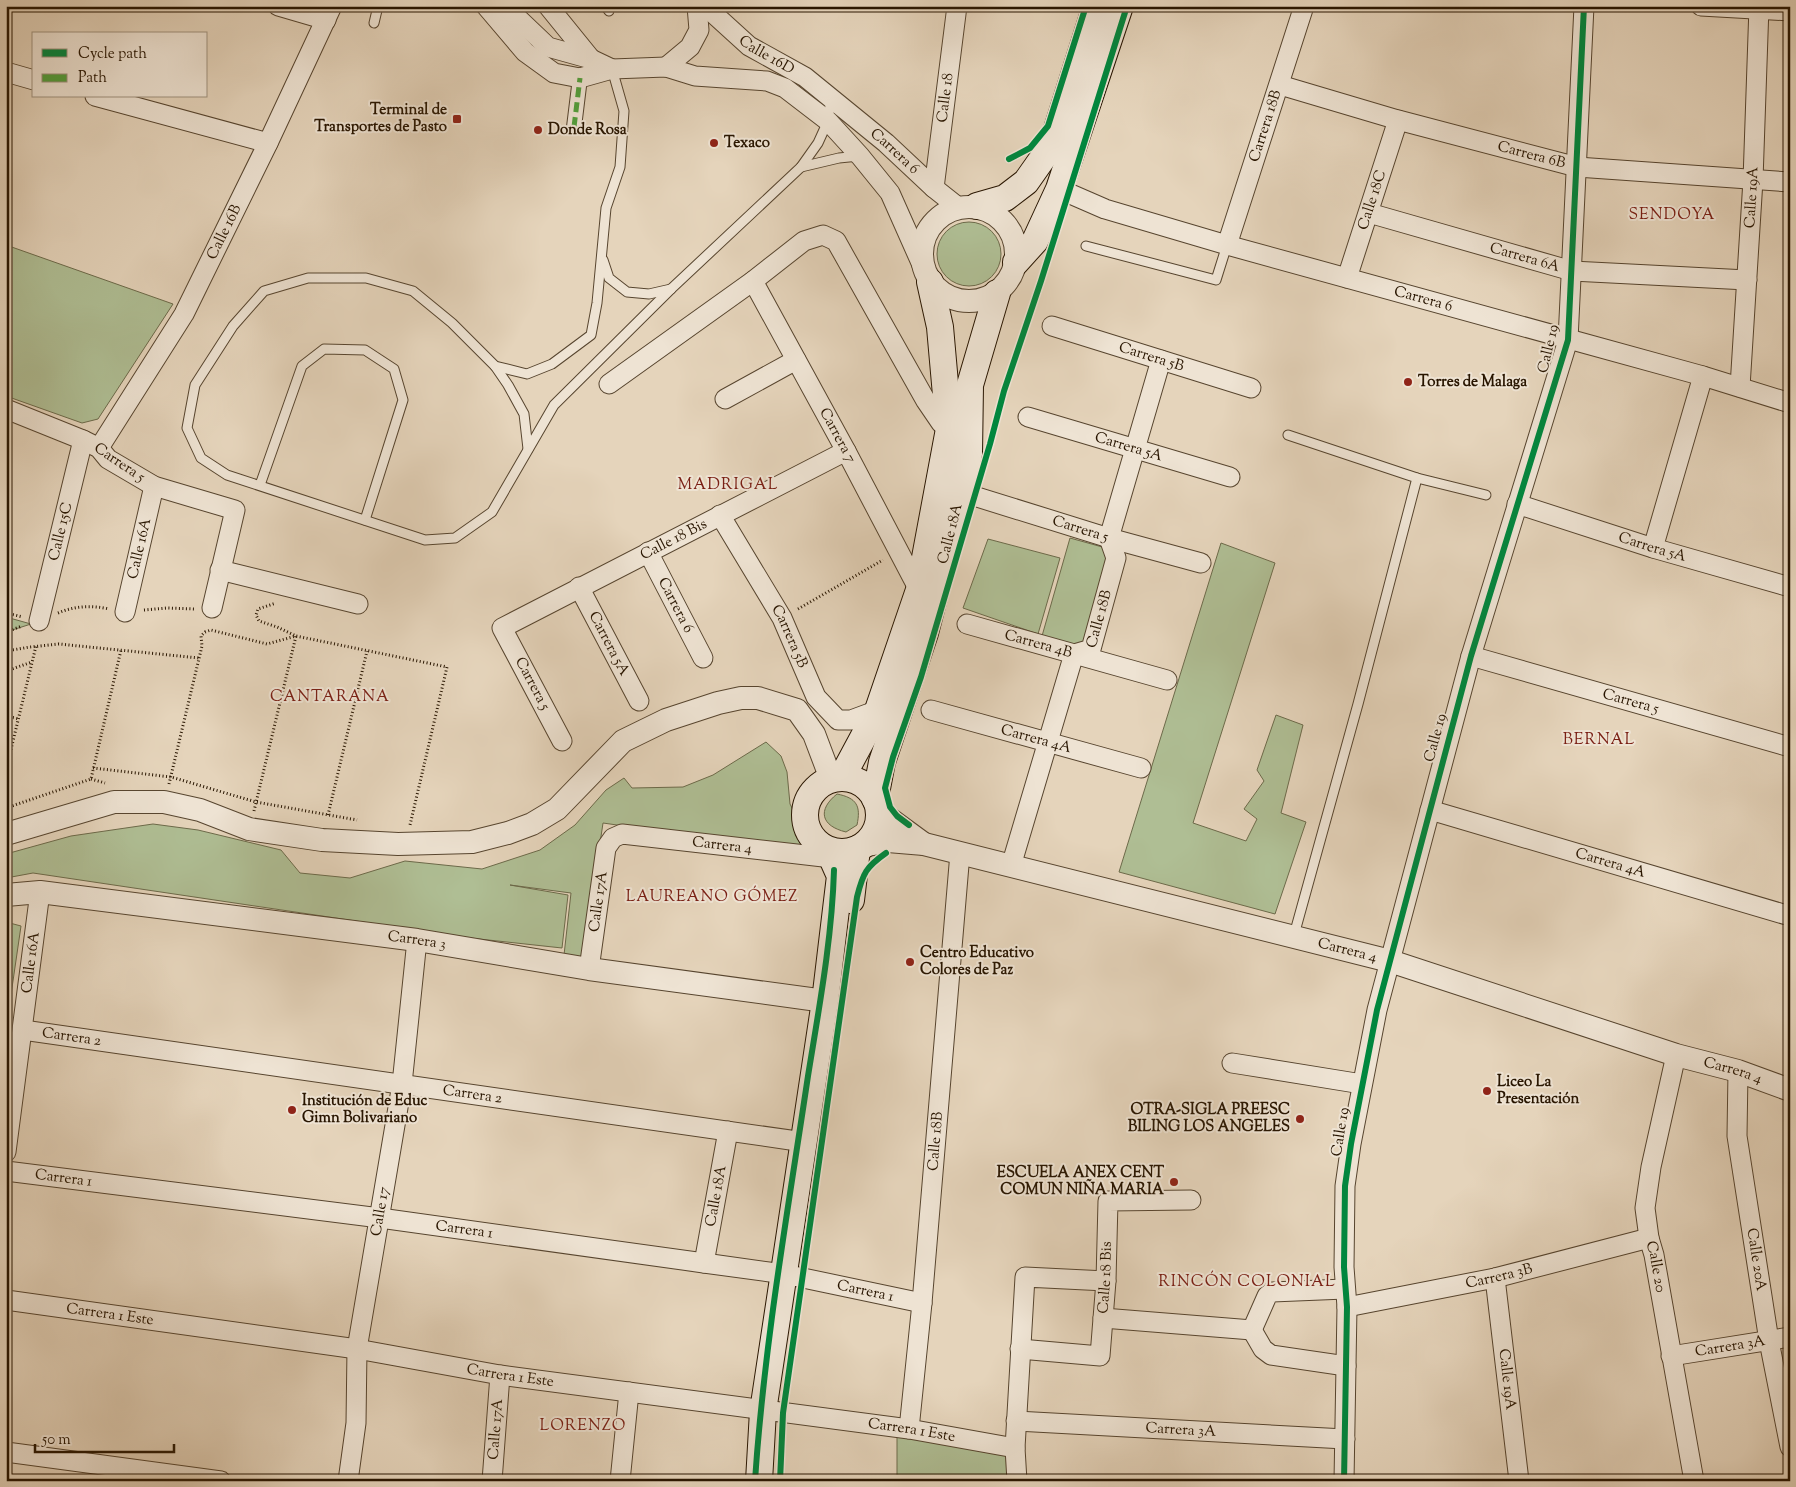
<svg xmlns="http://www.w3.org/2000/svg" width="1796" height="1487" font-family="'Sorts Mill Goudy',serif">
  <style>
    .green { fill: #afbe94; stroke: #6c6a4a }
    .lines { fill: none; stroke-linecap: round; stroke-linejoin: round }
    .service-casing { stroke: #57452f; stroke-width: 11 }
    .pedestrian-casing { stroke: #57452f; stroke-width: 16 }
    .minor-casing { stroke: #57452f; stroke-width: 21 }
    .tertiary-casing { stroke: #57452f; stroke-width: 24 }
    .secondary-casing { stroke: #281500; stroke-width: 28 }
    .path { stroke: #281500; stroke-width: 3; stroke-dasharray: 1 2.5; stroke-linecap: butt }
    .service { stroke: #eee3d3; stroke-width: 9 }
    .pedestrian { stroke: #eee3d3; stroke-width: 14 }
    .minor { stroke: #eee3d3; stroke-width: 19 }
    .tertiary { stroke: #eee3d3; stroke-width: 22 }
    .secondary { stroke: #eee3d3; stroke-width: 26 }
    .quiet { stroke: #51a03c; stroke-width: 5; stroke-dasharray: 10 5; stroke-linecap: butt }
    .cycleway-casing { stroke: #eee3d3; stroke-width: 9 }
    .cycleway { stroke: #00873e; stroke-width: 6 }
    .poi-dot { fill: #8f2418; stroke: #eee3d3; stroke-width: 2 }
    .labels { text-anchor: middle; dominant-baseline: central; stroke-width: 4; stroke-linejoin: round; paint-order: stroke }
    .street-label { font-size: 15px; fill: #281500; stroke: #eee3d3 }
    .poi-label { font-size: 15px; font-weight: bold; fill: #281500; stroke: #eee3d3; text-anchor: start }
    .neighbourhood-label { font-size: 16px; letter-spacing: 1px; fill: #7a1f14; stroke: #eee3d3 }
  </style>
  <rect width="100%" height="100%" fill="#e5d4bb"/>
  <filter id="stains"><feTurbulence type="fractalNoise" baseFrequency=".004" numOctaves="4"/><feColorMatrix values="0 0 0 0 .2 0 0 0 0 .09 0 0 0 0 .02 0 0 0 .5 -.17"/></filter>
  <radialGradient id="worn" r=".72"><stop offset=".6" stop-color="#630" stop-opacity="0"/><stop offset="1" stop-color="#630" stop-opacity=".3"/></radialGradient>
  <g class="green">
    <circle cx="969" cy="254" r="32"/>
    <polygon points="6,245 173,304 98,419 82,423 6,396"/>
    <polygon points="1070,538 1113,550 1082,652 1042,636"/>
    <polygon points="988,539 1060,558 1038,634 963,608"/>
    <polygon points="1221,543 1275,563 1193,823 1246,841 1257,819 1244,809 1264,781 1257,770 1276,715 1303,725 1281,813 1306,822 1275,914 1119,872"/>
    <polygon points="6,617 31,624 6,632"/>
    <polygon points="766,742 781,756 787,772 790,804 808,840 806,852 603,823 583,958 564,955 571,893 510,885 568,895 562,948 470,938 33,873 6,878 6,854 71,836 153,824 198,830 281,850 300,873 350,878 405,861 482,869 540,850 575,825 606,790 624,778 632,788 683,787 713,775"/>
    <path d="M837 794C857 798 861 806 857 825L846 832C821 826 817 810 837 794Z"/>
    <polygon points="6,922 21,926 6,1029"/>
    <polygon points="897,1432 1012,1454 1014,1481 897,1481"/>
  </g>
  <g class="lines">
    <defs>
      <g id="service">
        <polyline points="605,6 609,11"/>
        <polyline points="374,23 378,6"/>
        <polyline points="612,69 624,111 620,167 606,208 597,303 591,335 552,364 527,374 495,366 452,323 413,291 366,278 308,278 264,291 233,326 195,385 187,428 201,458 227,475 425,540 455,538 492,512 554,405 671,289 801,167 818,143 828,121 831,98"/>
        <polyline points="801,167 839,158 859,156"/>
        <polyline points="1086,246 1216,280 1227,245"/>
        <polyline points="603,260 609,278 627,292 649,294 671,289"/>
        <polyline points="495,366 508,385 524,414 528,449"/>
        <polyline points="1288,435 1417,478 1358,704 1294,935"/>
        <polyline points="1417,478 1486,495"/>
        <polyline points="260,485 302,366 324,349 365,350 394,369 403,400 365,520"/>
      </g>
      <polyline id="pedestrian" points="574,127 580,78"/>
      <g id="minor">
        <polyline points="278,6 326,20"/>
        <polyline points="486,6 525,52 554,73 580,78 612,69 666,67 695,76 767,81 785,88 828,121 860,156 890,193 922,265"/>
        <polyline points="505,6 548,47 591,59 612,69"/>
        <polyline points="548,6 591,59"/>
        <path id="s1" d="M705 6 749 46 805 77 886 143 934 188 958 207"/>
        <polyline points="1701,6 1790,11"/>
        <polyline points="666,67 690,47 699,30 697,6"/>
        <polyline points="6,72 34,80"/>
        <path id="s2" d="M1280 85 1398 120 1577 167 1790 182"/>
        <polyline points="95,96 268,143"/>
        <path id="s3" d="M934 188 957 6"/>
        <path id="s4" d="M1059 189 1105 209 1227 245 1703 376 1790 403"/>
        <path id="s5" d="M1369 213 1572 271 1747 280"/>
        <path id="s6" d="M1227 245 1304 6"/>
        <path id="s7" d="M1347 278 1398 120"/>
        <path id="s8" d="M753 281 846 451 919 590"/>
        <path id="s9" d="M1052 326 1251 388"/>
        <polyline points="609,384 753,281 804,241 823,235 836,241 926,401 941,423 949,429"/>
        <path id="s10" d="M1740 387 1753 180 1759 6"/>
        <polyline points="725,399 796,360"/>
        <polyline points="6,409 83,440 99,448 108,459 154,486 235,510 212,608"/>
        <path id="s11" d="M1028 417 1230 477"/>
        <path id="s12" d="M99 448 184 314 268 143 332 6"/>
        <path id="s13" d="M961 492 1109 538 1201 563"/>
        <path id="s14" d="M1517 504 1653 548 1790 587"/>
        <path id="s15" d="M720 515 782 618 816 697 838 720H851L878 710"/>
        <polyline points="1653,548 1703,376"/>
        <path id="s16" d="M648 552 703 658"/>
        <polyline points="220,570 358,604"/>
        <path id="s17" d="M579 587 639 701"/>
        <path id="s18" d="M125 612 154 486"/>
        <path id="s19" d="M39 621 83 440"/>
        <path id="s20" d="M967 624 1167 680"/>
        <path id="s21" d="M1471 656 1790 747"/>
        <path id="s22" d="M931 710 1141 768"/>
        <path id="s23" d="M562 741 502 628 846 451"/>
        <path id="s24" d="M1430 810 1790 916"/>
        <path id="s25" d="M1011 866 1074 654 1091 649 1116 558 1109 538 1161 360"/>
        <path id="s26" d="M589 969 606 848 613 838 622 834 832 858"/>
        <path id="s27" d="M23 1030 804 1142"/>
        <path id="s28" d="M1676 1055 1651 1167 1645 1208 1649 1238 1654 1255 1694 1481"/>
        <polyline points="1232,1063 1362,1084"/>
        <path id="s29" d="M1738 1071 1737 1136 1769 1341 1790 1447"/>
        <path id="s30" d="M6 1152 40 892"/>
        <path id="s31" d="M6 1171 380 1218 704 1263 784 1274 922 1303"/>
        <path id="s32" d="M704 1263 728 1131"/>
        <path id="s33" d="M1495 1278 1519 1481"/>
        <path id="s34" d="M6 1300 357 1349 500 1375 909 1429 1015 1448"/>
        <path id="s35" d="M1347 1307 1495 1278 1649 1238"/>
        <polyline points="1103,1318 1252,1330"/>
        <polyline points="1252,1330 1267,1296 1272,1292 1345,1289"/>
        <polyline points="1252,1330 1263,1349 1271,1355 1346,1366"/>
        <path id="s36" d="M1020 1349 1100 1356 1106 1281 1108 1201 1191 1200"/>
        <path id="s37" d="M1671 1356 1790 1337"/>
        <path id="s38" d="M1016 1421 1345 1439"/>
        <path id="s39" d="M909 1429 922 1303 960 853"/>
        <polyline points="6,1452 221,1481"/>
        <path id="s40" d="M348 1481 356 1423 357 1349 402 1084 417 940"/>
        <path id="s41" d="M492 1481 500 1375"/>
        <polyline points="620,1481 629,1392"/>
        <polyline points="1017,1481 1015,1448 1025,1277 1106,1281"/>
        <polyline points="1344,1481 1347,1307 1344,1267 1345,1186 1351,1144 1377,1010 1471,656 1568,340 1584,6"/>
      </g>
      <g id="tertiary">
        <circle cx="969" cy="254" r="47"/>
        <polyline points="879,811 924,844"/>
        <polyline points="6,834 114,802 164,802 200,810 249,829 322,840 398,844 472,842 508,833 532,824 557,809 623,741 666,720 718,703 741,698 758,698 797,710 814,734 831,779"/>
        <path id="s42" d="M863 846 888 841 924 844 1390 961 1676 1055 1738 1071 1790 1090"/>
        <path id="s43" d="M6 895 40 892 417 940 589 969 825 1001"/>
      </g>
      <g id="secondary">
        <polyline points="977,206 1005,198 1026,182 1052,145 1096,6"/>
        <polyline points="1016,262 1035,241 1059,189 1120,6"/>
        <polyline points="842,777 878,710 919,590 949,429 940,327 930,282"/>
        <circle cx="842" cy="815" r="37"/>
        <path id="s44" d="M875 799 882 762 925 633 961 492 969 454 970 385 997 293"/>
        <polyline points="851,900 857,849"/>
        <polyline points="759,1481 763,1411 825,1001 840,876 832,858 821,846"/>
      </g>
    </defs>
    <use href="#service" class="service-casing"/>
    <use href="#pedestrian" class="pedestrian-casing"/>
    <use href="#minor" class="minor-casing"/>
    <use href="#tertiary" class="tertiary-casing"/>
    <use href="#secondary" class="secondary-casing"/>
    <g class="path">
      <polyline points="798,609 883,560"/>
      <polyline points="144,610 167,608 195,609"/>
      <polyline points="6,613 23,617"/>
      <path d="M58 613C74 606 92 605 109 609"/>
      <polyline points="6,632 22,626"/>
      <polyline points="6,651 30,647 59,644 199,658"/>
      <polyline points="6,671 32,662"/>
      <polyline points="6,716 19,719"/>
      <polyline points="93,768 171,777 256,802 357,820"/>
      <polyline points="6,770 36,646"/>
      <polyline points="91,779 105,783"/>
      <polyline points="169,784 202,646 201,636 205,632 211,630 267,644 296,636 447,667 410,825"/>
      <polyline points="6,808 91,779 121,650"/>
      <polyline points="254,811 296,636 277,627 259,621 256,615 258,609 276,603"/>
      <polyline points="328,815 367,651"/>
    </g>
    <use href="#service" class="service"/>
    <use href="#pedestrian" class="pedestrian"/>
    <use href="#minor" class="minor"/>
    <use href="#tertiary" class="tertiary"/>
    <use href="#secondary" class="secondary"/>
    <polyline class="quiet" points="574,127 580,78"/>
    <defs>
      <g id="cycleway">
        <polyline points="1009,159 1030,148 1048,126 1086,6"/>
        <polyline points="909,825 897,816 890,807 885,788 893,757 921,677 990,444 1004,391 1041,281 1127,6"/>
        <path d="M755 1481C764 1345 788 1210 808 1076 819 1008 832 939 834 870"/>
        <path d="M780 1481 783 1413 857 897C863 873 866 867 886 853"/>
        <polyline points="1344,1481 1347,1307 1344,1267 1345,1186 1351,1144 1377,1010 1471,656 1568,340 1584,6"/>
      </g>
    </defs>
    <use href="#cycleway" class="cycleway-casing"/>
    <use href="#cycleway" class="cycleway"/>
  </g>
  <g class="poi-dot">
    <rect x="452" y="114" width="10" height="10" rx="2.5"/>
    <circle cx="538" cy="130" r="5"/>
    <circle cx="714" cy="143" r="5"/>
    <circle cx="1408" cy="382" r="5"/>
    <circle cx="910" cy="962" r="5"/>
    <circle cx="1487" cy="1091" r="5"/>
    <circle cx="292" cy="1110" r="5"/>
    <circle cx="1300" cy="1119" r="5"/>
    <circle cx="1174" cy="1182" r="5"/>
  </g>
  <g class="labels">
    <g class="street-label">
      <text stroke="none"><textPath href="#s1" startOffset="79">Calle 16D</textPath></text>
      <text stroke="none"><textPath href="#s3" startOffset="91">Calle 18</textPath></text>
      <text stroke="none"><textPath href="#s6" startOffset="125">Carrera 18B</textPath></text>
      <text stroke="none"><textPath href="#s1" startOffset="240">Carrera 6</textPath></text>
      <text stroke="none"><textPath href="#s2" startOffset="261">Carrera 6B</textPath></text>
      <text stroke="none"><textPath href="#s10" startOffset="190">Calle 19A</textPath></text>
      <text stroke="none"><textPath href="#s7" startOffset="82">Calle 18C</textPath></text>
      <text stroke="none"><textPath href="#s12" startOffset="250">Calle 16B</textPath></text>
      <text stroke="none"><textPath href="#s5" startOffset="162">Carrera 6A</textPath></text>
      <text stroke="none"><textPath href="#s4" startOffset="381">Carrera 6</textPath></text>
      <text transform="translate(1549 349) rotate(-77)">Calle 19</text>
      <text stroke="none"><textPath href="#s9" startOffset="104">Carrera 5B</textPath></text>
      <text stroke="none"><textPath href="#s8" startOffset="176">Carrera 7</textPath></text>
      <text stroke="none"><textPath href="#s11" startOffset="105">Carrera 5A</textPath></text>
      <text transform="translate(119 463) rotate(34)">Carrera 5</text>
      <text stroke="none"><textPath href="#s13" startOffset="125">Carrera 5</textPath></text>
      <text stroke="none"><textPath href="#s19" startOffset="92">Calle 15C</textPath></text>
      <text stroke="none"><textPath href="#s44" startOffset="276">Calle 18A</textPath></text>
      <text stroke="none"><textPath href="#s23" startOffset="321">Calle 18 Bis</textPath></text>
      <text stroke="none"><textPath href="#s14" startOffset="142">Carrera 5A</textPath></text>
      <text stroke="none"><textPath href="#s18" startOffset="65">Calle 16A</textPath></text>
      <text stroke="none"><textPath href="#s16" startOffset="60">Carrera 6</textPath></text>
      <text stroke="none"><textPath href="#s25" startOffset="270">Calle 18B</textPath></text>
      <text stroke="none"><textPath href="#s15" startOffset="140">Carrera 5B</textPath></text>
      <text stroke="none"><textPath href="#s17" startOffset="64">Carrera 5A</textPath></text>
      <text stroke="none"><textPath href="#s20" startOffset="74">Carrera 4B</textPath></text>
      <text transform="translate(532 684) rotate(62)">Carrera 5</text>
      <text stroke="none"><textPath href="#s21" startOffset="166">Carrera 5</textPath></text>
      <text transform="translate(1436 738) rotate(-75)">Calle 19</text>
      <text stroke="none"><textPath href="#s22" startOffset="109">Carrera 4A</textPath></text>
      <text stroke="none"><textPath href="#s26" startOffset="245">Carrera 4</textPath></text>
      <text stroke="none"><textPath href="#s24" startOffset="188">Carrera 4A</textPath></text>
      <text stroke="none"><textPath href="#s26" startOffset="68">Calle 17A</textPath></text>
      <text stroke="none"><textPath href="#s43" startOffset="414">Carrera 3</textPath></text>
      <text stroke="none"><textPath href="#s42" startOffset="498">Carrera 4</textPath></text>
      <text stroke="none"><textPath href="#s30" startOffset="191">Calle 16A</textPath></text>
      <text stroke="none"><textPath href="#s27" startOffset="49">Carrera 2</textPath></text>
      <text stroke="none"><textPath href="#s42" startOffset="902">Carrera 4</textPath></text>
      <text stroke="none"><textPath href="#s27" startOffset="454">Carrera 2</textPath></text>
      <text transform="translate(1341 1132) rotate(-81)">Calle 19</text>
      <text stroke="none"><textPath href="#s39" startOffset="289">Calle 18B</textPath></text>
      <text stroke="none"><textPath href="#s31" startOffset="58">Carrera 1</textPath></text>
      <text stroke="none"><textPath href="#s32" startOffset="68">Calle 18A</textPath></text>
      <text stroke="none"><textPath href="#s40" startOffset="272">Calle 17</textPath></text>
      <text stroke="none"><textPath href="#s31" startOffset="462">Carrera 1</textPath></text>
      <text stroke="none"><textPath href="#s29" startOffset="190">Calle 20A</textPath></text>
      <text stroke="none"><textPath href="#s28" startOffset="216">Calle 20</textPath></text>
      <text stroke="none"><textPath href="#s35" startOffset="155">Carrera 3B</textPath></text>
      <text stroke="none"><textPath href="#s36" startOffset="159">Calle 18 Bis</textPath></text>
      <text stroke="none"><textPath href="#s31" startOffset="868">Carrera 1</textPath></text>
      <text stroke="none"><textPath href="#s34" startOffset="105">Carrera 1 Este</textPath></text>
      <text stroke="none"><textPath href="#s37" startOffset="60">Carrera 3A</textPath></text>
      <text stroke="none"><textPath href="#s34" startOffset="510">Carrera 1 Este</textPath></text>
      <text stroke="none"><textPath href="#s33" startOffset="102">Calle 19A</textPath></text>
      <text stroke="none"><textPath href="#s41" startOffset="52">Calle 17A</textPath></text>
      <text stroke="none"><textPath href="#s38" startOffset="165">Carrera 3A</textPath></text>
      <text stroke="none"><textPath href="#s34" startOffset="915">Carrera 1 Este</textPath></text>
    </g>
    <g class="poi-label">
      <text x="447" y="110" text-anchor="end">Terminal de<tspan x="447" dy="17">Transportes de Pasto</tspan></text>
      <text x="548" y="130">Donde Rosa</text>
      <text x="724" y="143">Texaco</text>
      <text x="1418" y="382">Torres de Malaga</text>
      <text x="920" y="953">Centro Educativo<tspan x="920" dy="17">Colores de Paz</tspan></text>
      <text x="1497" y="1082">Liceo La<tspan x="1497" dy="17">Presentación</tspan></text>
      <text x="302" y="1101">Institución de Educ<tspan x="302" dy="17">Gimn Bolivariano</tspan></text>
      <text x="1290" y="1110" text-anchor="end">OTRA-SIGLA PREESC<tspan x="1290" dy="17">BILING LOS ANGELES</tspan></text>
      <text x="1164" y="1173" text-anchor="end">ESCUELA ANEX CENT<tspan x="1164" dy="17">COMUN NIÑA MARIA</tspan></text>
    </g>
    <g class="neighbourhood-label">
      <text x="1672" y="215">SENDOYA</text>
      <text x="728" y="485">MADRIGAL</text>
      <text x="330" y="697">CANTARANA</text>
      <text x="1599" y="740">BERNAL</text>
      <text x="712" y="897">LAUREANO GÓMEZ</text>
      <text x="1247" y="1282">RINCÓN COLONIAL</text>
      <text x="583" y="1426">LORENZO</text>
    </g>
  </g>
  <rect width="1796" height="1487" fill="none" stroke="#e5d4bb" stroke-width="25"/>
  <rect x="8" y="8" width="1781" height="1472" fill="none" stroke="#281500" stroke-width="2.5"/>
  <rect x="12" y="12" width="1771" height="1462" fill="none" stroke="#281500"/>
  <rect x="32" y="32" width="175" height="65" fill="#eee3d3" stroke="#9f917f"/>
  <rect x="42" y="49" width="25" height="8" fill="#00873e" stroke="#9f917f"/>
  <text x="78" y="58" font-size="15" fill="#281500">Cycle path</text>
  <rect x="42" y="74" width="25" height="8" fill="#51a03c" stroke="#9f917f"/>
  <text x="78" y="82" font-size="15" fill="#281500">Path</text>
  <path d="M35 1444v8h139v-8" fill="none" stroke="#281500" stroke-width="2.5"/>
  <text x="42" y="1444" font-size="15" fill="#281500" stroke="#eee3d3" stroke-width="4" paint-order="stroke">50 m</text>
  <rect width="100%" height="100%" filter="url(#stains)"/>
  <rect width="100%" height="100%" fill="url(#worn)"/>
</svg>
